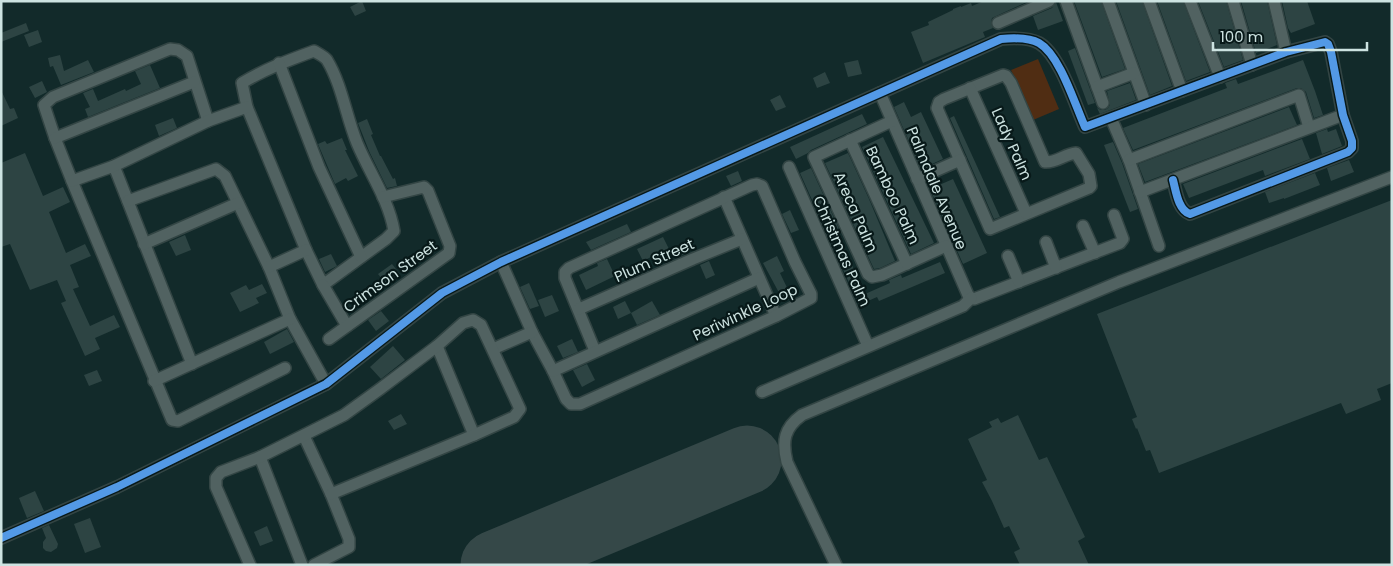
<svg xmlns="http://www.w3.org/2000/svg" width="1393" height="566" font-family="Poppins,sans-serif">
  <style>
    .green { fill: #502d13 }
    .lines { fill: none; stroke-linecap: round; stroke-linejoin: round }
    .runway { stroke: #354848; stroke-width: 69 }
    .building { fill: #2d4443 }
    .minor-casing { stroke: #334544; stroke-width: 14 }
    .minor { stroke: #516261; stroke-width: 11 }
    .cycleway-casing { stroke: #081919; stroke-width: 11 }
    .cycleway { stroke: #5399e6; stroke-width: 8 }
    .labels { text-anchor: middle; dominant-baseline: central; stroke-width: 4.5; stroke-linejoin: round; paint-order: stroke }
    .street-label { font-size: 15px; fill: #cde3e1; stroke: #081919 }
  </style>
  <rect width="100%" height="100%" fill="#122a2a"/>
  <polygon class="green" points="1038,59 1059,109 1033,120 1011,70"/>
  <g class="lines">
    <polyline class="runway" points="495,565 747,460"/>
  </g>
  <g class="building">
    <polygon points="362,1 366,11 355,16 350,7"/>
    <polygon points="984,1 1029,1 992,18 991,23 993,28 983,32 985,37 923,63 911,32 929,25 928,22 953,10 953,9 961,6 961,7 971,3 972,6"/>
    <polygon points="1074,1 1101,1 1125,69 1102,77"/>
    <polygon points="1116,1 1142,1 1172,86 1150,95"/>
    <polygon points="1157,1 1183,1 1210,72 1186,81"/>
    <polygon points="1198,1 1226,1 1243,60 1224,67"/>
    <polygon points="1241,1 1267,1 1277,45 1256,53"/>
    <polygon points="1282,1 1307,1 1315,24 1291,33 1288,28"/>
    <polygon points="1056,2 1063,21 1038,30 1033,16 1052,8"/>
    <polygon points="26,23 29,31 1,42 1,33"/>
    <polygon points="38,30 42,42 29,47 24,35"/>
    <polygon points="1075,48 1095,103 1088,105 1068,51"/>
    <polygon points="60,55 64,71 88,60 94,72 61,85 53,66 50,67 48,58"/>
    <polygon points="858,60 862,74 848,77 844,63"/>
    <polygon points="1303,60 1315,91 1323,115 1314,118 1306,92 1301,88 1297,88 1133,150 1123,128 1227,88 1225,83 1236,79 1238,84"/>
    <polygon points="150,65 160,88 88,117 85,109 90,107 83,93 93,89 98,101 125,89 126,91 141,84 135,71"/>
    <polygon points="825,72 830,83 817,88 813,78"/>
    <polygon points="42,81 47,92 35,98 29,87"/>
    <polygon points="1130,83 1136,100 1100,114 1097,108 1101,110 1105,110 1108,108 1110,105 1107,91"/>
    <polygon points="1,90 10,109 14,108 18,118 1,126"/>
    <polygon points="780,95 786,107 776,111 770,100"/>
    <polygon points="904,102 911,117 921,112 943,159 921,169 894,107"/>
    <polygon points="1289,107 1297,125 1145,182 1138,164"/>
    <polygon points="862,114 867,124 811,150 808,153 796,159 790,147"/>
    <polygon points="954,116 976,164 1000,217 994,219 950,118"/>
    <polygon points="173,118 177,128 159,136 155,125"/>
    <polygon points="367,119 373,134 371,135 380,156 381,156 393,179 395,178 397,186 387,188 369,151 358,123"/>
    <polygon points="1327,129 1328,132 1336,129 1342,146 1322,154 1316,133"/>
    <polygon points="883,137 934,243 911,254 862,147"/>
    <polygon points="342,138 347,150 345,150 358,176 348,181 346,178 335,184 318,144 325,141 327,144"/>
    <polygon points="1302,139 1310,159 1265,176 1263,170 1189,198 1183,184"/>
    <polygon points="1113,142 1122,163 1138,209 1130,212 1104,145"/>
    <polygon points="25,153 43,196 63,187 70,202 49,212 66,253 85,244 91,256 70,265 79,287 73,289 90,326 114,315 120,327 95,338 100,349 85,356 61,303 66,301 57,280 30,290 10,244 1,247 1,163"/>
    <polygon points="848,153 869,199 895,261 880,268 874,269 825,163"/>
    <polygon points="1349,160 1354,172 1331,181 1327,168"/>
    <polygon points="811,168 840,231 837,232 865,294 890,283 889,280 901,275 902,278 940,262 945,273 879,301 877,297 859,305 800,173"/>
    <polygon points="738,171 742,181 731,186 726,176"/>
    <polygon points="1315,173 1320,185 1284,199 1284,198 1269,203 1265,192"/>
    <polygon points="953,179 987,253 963,264 930,189"/>
    <polygon points="1392,200 1392,383 1377,389 1381,400 1346,414 1341,403 1159,473 1150,450 1146,451 1137,428 1136,429 1132,419 1137,417 1097,314"/>
    <polygon points="790,210 799,230 791,233 782,214"/>
    <polygon points="627,224 631,232 591,250 586,242"/>
    <polygon points="185,235 191,250 176,256 169,242"/>
    <polygon points="663,237 670,251 658,256 657,254 643,261 637,249"/>
    <polygon points="683,244 687,253 676,258 672,249"/>
    <polygon points="331,254 337,266 325,272 319,259"/>
    <polygon points="777,256 784,271 780,273 792,298 784,302 763,263"/>
    <polygon points="607,259 615,276 586,290 579,275 598,266 597,263"/>
    <polygon points="709,261 715,275 706,279 700,265"/>
    <polygon points="392,264 400,274 386,284 378,274"/>
    <polygon points="529,283 539,306 530,309 520,287"/>
    <polygon points="262,284 267,293 256,298 259,303 240,312 230,293 246,285 249,290"/>
    <polygon points="552,295 559,311 545,317 538,300"/>
    <polygon points="625,301 631,313 618,319 613,307"/>
    <polygon points="652,301 660,315 637,325 631,313"/>
    <polygon points="381,311 389,321 376,331 368,320"/>
    <polygon points="287,329 294,342 270,354 264,342"/>
    <polygon points="572,339 578,352 563,358 557,346"/>
    <polygon points="393,346 405,360 381,379 370,367"/>
    <polygon points="587,364 595,380 582,387 573,370"/>
    <polygon points="97,370 102,381 89,386 84,375"/>
    <polygon points="401,414 407,424 394,430 388,421"/>
    <polygon points="1018,415 1039,460 1047,457 1085,537 1078,541 1089,565 1020,565 1014,552 1020,549 1009,526 1004,528 992,501 982,482 987,480 968,439 992,427 989,422 998,418 1001,423"/>
    <polygon points="35,491 44,511 27,518 19,498"/>
    <polygon points="90,518 101,547 85,553 74,524"/>
    <polygon points="49,525 58,544 57,548 51,552 46,551 43,548 43,542 46,538 42,528"/>
    <polygon points="267,526 273,541 260,546 254,532"/>
  </g>
  <g class="lines">
    <defs>
      <g id="minor">
        <polyline points="1066,1 1103,103"/>
        <polyline points="1108,1 1146,105"/>
        <polyline points="1149,1 1182,91"/>
        <polyline points="1190,1 1220,77"/>
        <polyline points="1233,1 1252,65"/>
        <polyline points="1274,1 1286,52"/>
        <polyline points="998,23 1049,1"/>
        <path d="M314 51C319 54 324 56 327 60 342 85 346 116 357 143 369 172 389 200 394 231L386 239 323 285 306 250 247 107 242 83C265 69 289 60 314 51Z"/>
        <polyline points="279,63 319,167 361,257"/>
        <path d="M1003 75 1006 76 1011 83 1045 162C1056 163 1065 154 1076 153L1089 174 1091 186 1089 188 990 229 937 108 939 102 944 99Z"/>
        <polyline points="1097,87 1134,73"/>
        <polyline points="970,88 1026,213"/>
        <polyline points="880,93 968,295 971,298 974,299 1120,243 1123,239 1114,215"/>
        <polyline points="1111,118 1129,160 1159,246"/>
        <polyline points="208,121 187,56 178,50 170,49 53,97 44,105 55,138 72,181 172,420 178,421 285,368"/>
        <polyline points="892,121 814,157 868,274 872,277 882,275 946,246"/>
        <polyline points="55,138 194,82"/>
        <polyline points="850,140 907,264"/>
        <polyline points="1129,160 1299,95 1309,127"/>
        <polyline points="114,166 192,364"/>
        <polyline points="789,167 868,346"/>
        <polyline points="917,179 960,160"/>
        <polyline points="72,181 114,166 208,121 247,107"/>
        <polyline points="1140,192 1343,115"/>
        <polyline points="724,197 776,316"/>
        <polyline points="128,201 216,169 225,176 269,267 290,319 326,384"/>
        <polyline points="1083,226 1095,253"/>
        <polyline points="1046,242 1056,268"/>
        <polyline points="144,244 238,203"/>
        <polyline points="1008,256 1019,282"/>
        <polyline points="501,262 532,332 553,371 566,399 571,404 580,404 776,316 811,298 811,294 795,262 762,186 757,184 752,185 569,268 565,272 565,278 595,351"/>
        <polyline points="269,267 306,250"/>
        <polyline points="323,285 347,326"/>
        <polyline points="579,309 693,259 742,239"/>
        <polyline points="329,339 449,253 450,246 428,191 424,187 383,197"/>
        <polyline points="437,346 474,435"/>
        <polyline points="493,349 532,332"/>
        <polyline points="553,371 759,278"/>
        <polyline points="154,381 290,319"/>
        <polyline points="762,392 963,306 971,298"/>
        <polyline points="304,436 331,494 349,539 349,547 314,565"/>
        <polyline points="260,457 302,565"/>
        <path d="M1 538 117 487 326 384 442 293 501 262 1001 39C1012 38 1028 37 1039 43 1060 55 1075 105 1085 127L1286 52 1325 42 1328 44 1331 52 1343 115 1352 141V148L1348 152 1190 214C1178 210 1176 191 1173 180"/>
        <polyline points="250,565 216,487 216,478 221,472 260,457 344,415 380,389 437,346 463,323 473,320 481,325 520,409 514,417 474,435 331,494"/>
        <path d="M836 565 787 462C782 441 784 428 802 415L1119 282 1392 177"/>
      </g>
    </defs>
    <use href="#minor" class="minor-casing"/>
    <use href="#minor" class="minor"/>
    <defs>
      <path id="cycleway" d="M1 538 117 487 326 384 442 293 501 262 1001 39C1012 38 1028 37 1039 43 1060 55 1075 105 1085 127L1286 52 1325 42 1328 44 1331 52 1343 115 1352 141V148L1348 152 1190 214C1178 210 1176 191 1173 180"/>
    </defs>
    <use href="#cycleway" class="cycleway-casing"/>
    <use href="#cycleway" class="cycleway"/>
  </g>
  <g class="labels">
    <g class="street-label">
      <text transform="translate(1012 144) rotate(66)">Lady Palm</text>
      <text transform="translate(937 188) rotate(67)">Palmdale Avenue</text>
      <text transform="translate(893 195) rotate(65)">Bamboo Palm</text>
      <text transform="translate(856 212) rotate(66)">Areca Palm</text>
      <text transform="translate(842 251) rotate(66)">Christmas Palm</text>
      <text transform="translate(654 260) rotate(-24)">Plum Street</text>
      <text transform="translate(390 276) rotate(-36)">Crimson Street</text>
      <text transform="translate(745 312) rotate(-25)">Periwinkle Loop</text>
    </g>
  </g>
  <rect width="1393" height="566" fill="none" stroke="#cde3e1" stroke-width="5"/>
  <path d="M1213 42v8h154v-8" fill="none" stroke="#cde3e1" stroke-width="2.5"/>
  <text x="1220" y="42" font-size="15" fill="#cde3e1" stroke="#081919" stroke-width="4" paint-order="stroke">100 m</text>
</svg>
